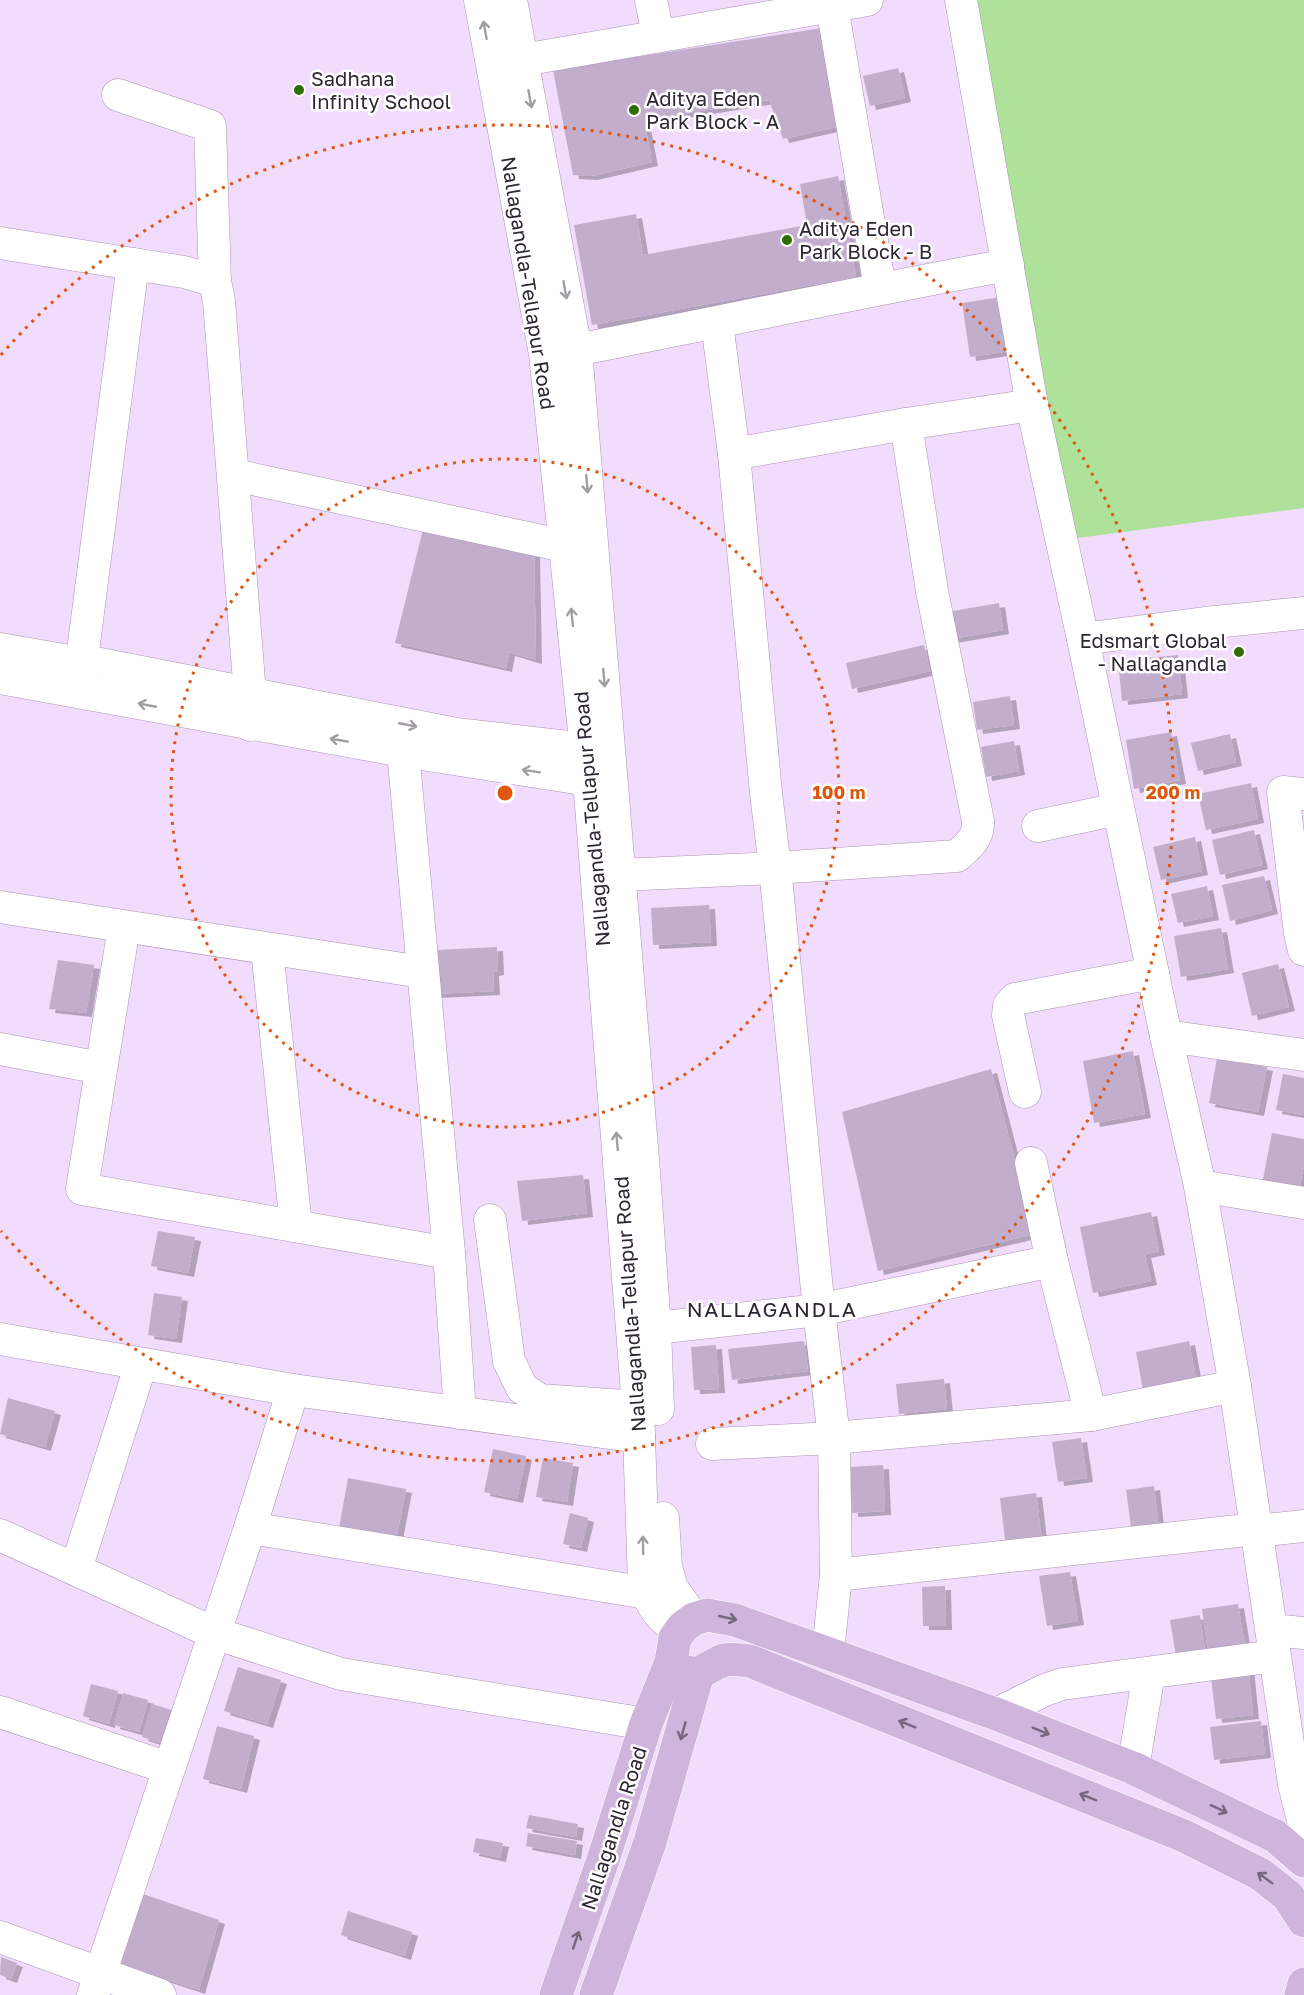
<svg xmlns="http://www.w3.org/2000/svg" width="1304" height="1995" font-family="'Golos Text',sans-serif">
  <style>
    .green { fill: #aee29a }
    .building { fill: #c3adcd; filter: url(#shadow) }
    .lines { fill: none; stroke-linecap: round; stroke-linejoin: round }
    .minor-casing { stroke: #a994b3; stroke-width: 33 }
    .major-casing { stroke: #fff; stroke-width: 34 }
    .minor { stroke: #fff; stroke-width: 32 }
    .major { stroke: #cfb5db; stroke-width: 33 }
    .oneway { stroke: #a19da3 }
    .oneway2 { stroke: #76667e }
    .ring { fill: none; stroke: #df560e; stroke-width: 3; stroke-dasharray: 3 6 }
    .poi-dot { fill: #2e6e01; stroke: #fff; stroke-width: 2 }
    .labels { text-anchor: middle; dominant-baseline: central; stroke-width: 5; stroke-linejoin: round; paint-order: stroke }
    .poi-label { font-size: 20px; fill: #2e2632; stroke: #fff; text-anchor: start }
    .street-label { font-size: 20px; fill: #2e2632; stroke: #fff }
    .neighbourhood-label { font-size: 21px; letter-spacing: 1.5px; fill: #2e2632; stroke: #fff }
    .centre { fill: #df560e; stroke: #fff; stroke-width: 3 }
    .ring-label { font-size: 18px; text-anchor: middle; font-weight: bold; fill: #df560e; stroke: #fff; stroke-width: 5; stroke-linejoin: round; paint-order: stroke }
  </style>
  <defs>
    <filter id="shadow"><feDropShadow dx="6" dy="4" stdDeviation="0" flood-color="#0004"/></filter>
  </defs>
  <rect width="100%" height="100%" fill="#f2dcfd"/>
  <polygon class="green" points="951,0 1304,0 1304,508 1048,542"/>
  <g class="building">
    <polygon points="828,27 845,125 783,139 769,100 644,120 652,162 592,176 573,175 553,70"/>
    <polygon points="898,68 905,98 870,106 863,76"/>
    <polygon points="838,176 856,277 592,325 574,225 636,214 643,255 807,225 800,184"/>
    <polygon points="1001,297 1009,351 970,357 962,303"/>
    <polygon points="424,525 534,551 536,660 509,652 506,668 395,643"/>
    <polygon points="999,603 1003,630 951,639 947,612"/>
    <polygon points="924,645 930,671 852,689 846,663"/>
    <polygon points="1178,655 1182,694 1122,701 1118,661"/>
    <polygon points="1010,696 1014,725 977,730 973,702"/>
    <polygon points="1171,732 1180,780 1134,789 1126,740"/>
    <polygon points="1230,734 1236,762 1198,771 1191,743"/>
    <polygon points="1014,741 1019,771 986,777 981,747"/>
    <polygon points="1251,783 1258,819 1206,830 1198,794"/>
    <polygon points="1254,830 1262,865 1220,875 1212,840"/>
    <polygon points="1195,837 1202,871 1161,880 1153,847"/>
    <polygon points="1264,876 1272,910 1230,921 1222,885"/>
    <polygon points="1207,886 1213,916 1178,923 1171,894"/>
    <polygon points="709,905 711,942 653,945 651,908"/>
    <polygon points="1221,928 1228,969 1181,977 1174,936"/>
    <polygon points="497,947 498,971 493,972 494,991 434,994 438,974 437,950"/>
    <polygon points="58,960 94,965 86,1013 49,1009"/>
    <polygon points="1278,964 1289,1007 1252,1016 1242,973"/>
    <polygon points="1133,1051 1145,1114 1094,1123 1083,1061"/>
    <polygon points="1217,1058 1267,1067 1258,1112 1209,1103"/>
    <polygon points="991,1069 1034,1234 878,1271 842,1112"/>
    <polygon points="1283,1074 1304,1078 1304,1115 1276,1110"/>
    <polygon points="1272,1133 1304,1139 1304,1164 1299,1191 1262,1184"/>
    <polygon points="583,1175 587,1213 522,1221 517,1181"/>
    <polygon points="1151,1212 1159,1251 1145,1254 1151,1281 1093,1293 1080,1227"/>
    <polygon points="158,1231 195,1237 188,1273 151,1266"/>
    <polygon points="154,1293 182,1297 176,1339 148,1335"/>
    <polygon points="804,1341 808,1371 732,1380 728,1349"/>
    <polygon points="1189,1341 1196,1379 1143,1390 1136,1352"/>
    <polygon points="716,1345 719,1389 694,1390 691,1347"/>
    <polygon points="944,1379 947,1409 899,1414 896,1384"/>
    <polygon points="8,1398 55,1411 45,1447 0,1434"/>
    <polygon points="1081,1438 1087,1478 1058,1482 1052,1442"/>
    <polygon points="493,1449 526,1456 517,1499 484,1492"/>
    <polygon points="543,1458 573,1463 567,1502 536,1497"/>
    <polygon points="883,1465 885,1511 852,1513 850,1467"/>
    <polygon points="348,1478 406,1489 395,1545 338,1534"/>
    <polygon points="1154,1486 1159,1531 1132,1534 1126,1490"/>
    <polygon points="1036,1493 1042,1543 1006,1548 1000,1498"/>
    <polygon points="570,1513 588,1518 581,1548 563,1544"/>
    <polygon points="1070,1572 1078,1621 1047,1626 1039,1576"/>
    <polygon points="945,1586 946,1626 923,1626 922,1587"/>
    <polygon points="1238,1604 1246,1653 1209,1658 1202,1609"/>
    <polygon points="1200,1615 1205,1652 1176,1656 1170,1620"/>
    <polygon points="1248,1665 1253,1715 1216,1719 1210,1669"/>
    <polygon points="238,1667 281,1680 267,1724 224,1711"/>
    <polygon points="91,1684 118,1691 109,1724 83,1716"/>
    <polygon points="123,1693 148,1700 139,1732 114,1725"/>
    <polygon points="152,1704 178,1712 168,1745 142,1737"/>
    <polygon points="1261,1721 1265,1754 1214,1760 1210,1727"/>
    <polygon points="217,1726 254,1736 241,1789 203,1779"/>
    <polygon points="529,1815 578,1824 576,1837 526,1828"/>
    <polygon points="528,1833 577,1841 575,1855 526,1846"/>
    <polygon points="476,1838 503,1843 500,1858 473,1852"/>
    <polygon points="143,1894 219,1920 199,1990 117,1963"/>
    <polygon points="348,1911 412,1932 405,1956 341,1935"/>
    <polygon points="1,1957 17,1963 11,1979 0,1975"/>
  </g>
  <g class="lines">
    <defs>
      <g id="minor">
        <path d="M480 0 545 354 565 546 589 780 620 1175 638 1407 644 1583C651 1608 660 1616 679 1632"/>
        <polyline points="511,0 576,350 644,1172 655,1328 658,1409"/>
        <polyline points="651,0 658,35"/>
        <polyline points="961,0 1032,405 1083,639 1166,1036 1200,1186 1235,1386 1294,1784 1304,1824"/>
        <polyline points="832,6 880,288"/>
        <polyline points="523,60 867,0"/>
        <polyline points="118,95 210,126 215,281"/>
        <polyline points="0,243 184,272 215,281 219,301 250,694 250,725"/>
        <polyline points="717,323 734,454"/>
        <path d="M576 350C720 322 864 291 1008 265"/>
        <polyline points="234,475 565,546"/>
        <polyline points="1083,639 1205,623 1304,613"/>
        <polyline points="0,649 81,663 90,662 456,734 586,749"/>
        <polyline points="0,678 403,751 589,780"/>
        <polyline points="79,682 133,264"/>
        <polyline points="403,751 449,1253 460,1413"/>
        <polyline points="1304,794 1283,792 1300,933 1304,950"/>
        <polyline points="1038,826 1118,809"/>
        <path d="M620 875 775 868 957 856C969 845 979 838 978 821L932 591 906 424"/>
        <polyline points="0,907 422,972"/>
        <polyline points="124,927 82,1189 449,1253"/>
        <polyline points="267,949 296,1226"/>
        <polyline points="1166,1036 1304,1055"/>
        <polyline points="0,1049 101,1068"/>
        <polyline points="1025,1092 1008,1015 1009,1006 1015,999 1153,973"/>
        <polyline points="1031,1163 1052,1261 1091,1415"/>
        <polyline points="1200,1186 1304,1203"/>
        <polyline points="490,1220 509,1361 522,1388 540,1400 638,1407"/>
        <polyline points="655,1328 819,1310 1052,1261"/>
        <polyline points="0,1339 293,1390 639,1437"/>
        <polyline points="712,1444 834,1438 1091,1415 1235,1386"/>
        <polyline points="663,1518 666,1567 672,1588 694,1619"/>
        <polyline points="250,1528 647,1593"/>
        <polyline points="1257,1531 1304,1526"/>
        <polyline points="0,1535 214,1633 341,1674 646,1724"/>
        <polyline points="76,1569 141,1364"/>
        <polyline points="836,1575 1256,1529"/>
        <polyline points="1272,1630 1304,1633"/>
        <polyline points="828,1652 836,1575 834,1438 819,1310 775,868 766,793 734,454 906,424 1032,405"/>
        <polyline points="0,1712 168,1768"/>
        <polyline points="996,1714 1045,1690 1062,1684 1274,1656"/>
        <polyline points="1133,1768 1149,1673"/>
        <polyline points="0,1937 160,1995"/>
        <polyline points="93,1995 250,1528 293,1390"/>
      </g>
      <g id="major">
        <path d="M1304 1861 1275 1836 1133 1768 996 1714 735 1620 707 1615 694 1619 683 1627 675 1638 671 1662 681 1671 698 1674C722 1660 721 1657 750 1661L1184 1836 1260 1874 1288 1896 1304 1921"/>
        <polyline points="556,1995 604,1857 646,1724 671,1662"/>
        <polyline points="596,1995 650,1842 698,1674"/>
        <polyline points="1301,1995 1304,1984"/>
      </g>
    </defs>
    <use href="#minor" class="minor-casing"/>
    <use href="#major" class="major-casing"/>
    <use href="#minor" class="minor"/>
    <use href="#major" class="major"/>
  </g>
  <defs><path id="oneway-shaft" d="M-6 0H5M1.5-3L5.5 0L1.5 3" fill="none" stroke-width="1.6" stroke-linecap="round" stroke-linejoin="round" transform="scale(1.5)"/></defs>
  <g class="oneway">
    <use href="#oneway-shaft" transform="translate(485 30) rotate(-100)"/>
    <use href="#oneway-shaft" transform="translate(530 99) rotate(80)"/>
    <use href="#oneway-shaft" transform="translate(565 290) rotate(80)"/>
    <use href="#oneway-shaft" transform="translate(587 484) rotate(85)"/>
    <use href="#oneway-shaft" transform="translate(572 617) rotate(-96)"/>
    <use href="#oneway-shaft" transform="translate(604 678) rotate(85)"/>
    <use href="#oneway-shaft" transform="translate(147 705) rotate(-169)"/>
    <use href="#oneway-shaft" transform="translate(408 725) rotate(11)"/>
    <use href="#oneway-shaft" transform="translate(339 740) rotate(-170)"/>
    <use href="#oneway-shaft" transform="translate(531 771) rotate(-171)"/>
    <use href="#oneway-shaft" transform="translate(617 1141) rotate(-95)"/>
    <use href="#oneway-shaft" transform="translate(643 1545) rotate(-91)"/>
  </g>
  <g class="oneway2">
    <use href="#oneway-shaft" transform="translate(728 1618) rotate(13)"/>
    <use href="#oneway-shaft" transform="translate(907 1724) rotate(-158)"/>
    <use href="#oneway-shaft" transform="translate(683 1731) rotate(106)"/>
    <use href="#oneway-shaft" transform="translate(1041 1731) rotate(22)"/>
    <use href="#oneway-shaft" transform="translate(1088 1797) rotate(-158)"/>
    <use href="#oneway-shaft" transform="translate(1219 1809) rotate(25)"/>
    <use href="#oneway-shaft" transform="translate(1265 1878) rotate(-144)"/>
    <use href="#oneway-shaft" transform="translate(576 1940) rotate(-71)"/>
  </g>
  <g class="ring">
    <circle cx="505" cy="793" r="334"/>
    <path d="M1 355A668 668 0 1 1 1 1231"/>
  </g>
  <g class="poi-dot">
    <circle cx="299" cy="90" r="6"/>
    <circle cx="634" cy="110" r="6"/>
    <circle cx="787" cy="240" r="6"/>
    <circle cx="1239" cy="652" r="6"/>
  </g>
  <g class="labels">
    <g class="poi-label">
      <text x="311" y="78">Sadhana<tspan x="311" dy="23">Infinity School</tspan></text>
      <text x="646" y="98">Aditya Eden<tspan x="646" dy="23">Park Block - A</tspan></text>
      <text x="799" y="228">Aditya Eden<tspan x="799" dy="23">Park Block - B</tspan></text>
      <text x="1227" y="640" text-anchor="end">Edsmart Global<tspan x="1227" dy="23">- Nallagandla</tspan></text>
    </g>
    <g class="street-label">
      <text transform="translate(529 283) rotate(81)">Nallagandla-Tellapur Road</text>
      <text transform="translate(591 819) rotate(-95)">Nallagandla-Tellapur Road</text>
      <text transform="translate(629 1304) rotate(-94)">Nallagandla-Tellapur Road</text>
      <text transform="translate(613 1828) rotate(-72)">Nallagandla Road</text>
    </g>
    <g class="neighbourhood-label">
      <text x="772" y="1309">NALLAGANDLA</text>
    </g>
  </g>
  <circle cx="505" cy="793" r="9" class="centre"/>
  <g class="ring-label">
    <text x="839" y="799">100 m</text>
    <text x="1173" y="799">200 m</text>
  </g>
</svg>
